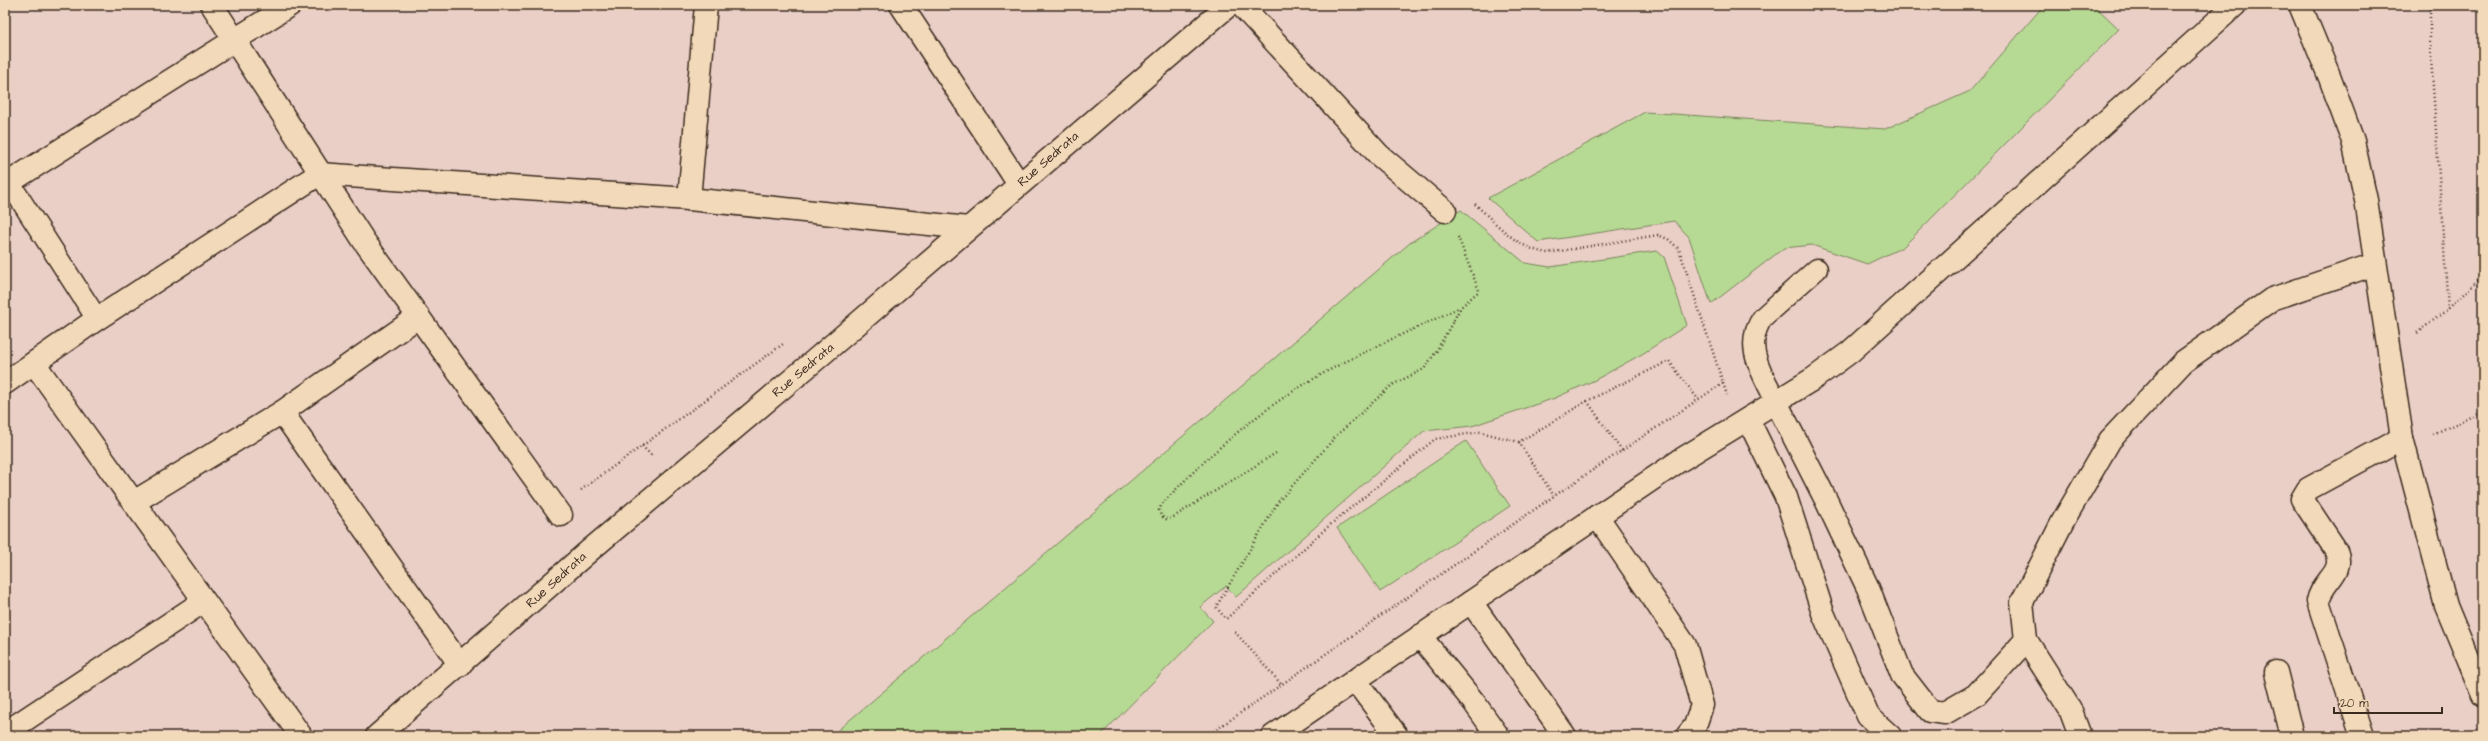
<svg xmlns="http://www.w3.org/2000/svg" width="2488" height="741" font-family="'Architects Daughter',sans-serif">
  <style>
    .green { fill: #b6da94; stroke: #788259 }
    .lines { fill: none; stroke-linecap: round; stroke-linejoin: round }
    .lane-casing { stroke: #3b2a1e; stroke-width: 23 }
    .street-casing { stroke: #3b2a1e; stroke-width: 25 }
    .secondary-casing { stroke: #3b2a1e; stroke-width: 25 }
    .path { stroke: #3b2a1e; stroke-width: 2.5; stroke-dasharray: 1 3; stroke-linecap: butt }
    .lane { stroke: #f2d9ba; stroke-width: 20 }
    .street { stroke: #f2d9ba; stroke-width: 22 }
    .secondary { stroke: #f2d9ba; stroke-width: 22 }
    .labels { text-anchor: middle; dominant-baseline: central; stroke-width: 4; stroke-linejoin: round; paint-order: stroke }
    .street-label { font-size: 13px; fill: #3b2a1e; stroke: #f2d9ba }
  </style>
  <rect width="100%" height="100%" fill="#eacfc7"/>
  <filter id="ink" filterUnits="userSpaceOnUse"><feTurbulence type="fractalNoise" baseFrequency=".025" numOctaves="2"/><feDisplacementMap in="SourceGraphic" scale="8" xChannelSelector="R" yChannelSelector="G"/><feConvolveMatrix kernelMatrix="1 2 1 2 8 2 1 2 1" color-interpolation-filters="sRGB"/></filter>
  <g filter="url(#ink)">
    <g class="green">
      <polygon points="2044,5 2094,5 2119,29 1903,247 1867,264 1812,245 1784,248 1711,304 1689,237 1674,221 1538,242 1488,198 1645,112 1885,129 1970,91"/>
      <polygon points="1461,210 1525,263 1550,267 1657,251 1664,257 1687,325 1642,354 1595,380 1555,398 1472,426 1424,431 1236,597 1226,586 1200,607 1213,621 1100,736 831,736 1411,242"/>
      <polygon points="1466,441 1510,506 1380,592 1337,528"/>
    </g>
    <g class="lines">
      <defs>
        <g id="lane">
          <polyline points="9,182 97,319"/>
          <path d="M1776 402C1763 373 1742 347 1763 317L1817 269"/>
        </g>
        <g id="street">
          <polyline points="212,5 364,241 561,515"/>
          <polyline points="901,5 1019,184"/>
          <polyline points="1241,5 1379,155 1445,211"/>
          <polyline points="2300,5 2330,78 2353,141 2366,200 2402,438 2446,606 2483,695"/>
          <polyline points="5,185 290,5"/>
          <polyline points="689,199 706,5"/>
          <polyline points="34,363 301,736"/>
          <polyline points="5,383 97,319 319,174 689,199 968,228"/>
          <polyline points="1776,402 1826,500 1868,588 1902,675 1930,711 1945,713 1976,695 2026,640"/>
          <polyline points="282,412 460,665"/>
          <polyline points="1748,419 1786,497 1823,613 1868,716 1890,736"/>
          <polyline points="134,502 282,412 418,317"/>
          <polyline points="1597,516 1685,645 1702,705 1695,726 1687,736"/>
          <polyline points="1471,602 1565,736"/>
          <polyline points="1420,636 1473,701 1498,736"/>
          <polyline points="2276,672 2292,736"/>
          <polyline points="1355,680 1397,736"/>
          <polyline points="5,733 204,601"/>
          <polyline points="2080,736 2070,709 2026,640 2022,602 2063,521 2110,440 2183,362 2272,299 2375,264"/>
          <path d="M2362 736 2318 601C2323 578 2345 575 2336 550L2302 499 2308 489 2402 438"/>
        </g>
        <g id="secondary">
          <polyline points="377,736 589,551 807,367 1229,5"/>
          <polyline points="1273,736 1679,461 1813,379 1850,352 2235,5"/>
        </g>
      </defs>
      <use href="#lane" class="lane-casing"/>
      <use href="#street" class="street-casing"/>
      <use href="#secondary" class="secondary-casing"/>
      <g class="path">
        <polyline points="2430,5 2430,42 2448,309"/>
        <path d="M1475 204C1497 224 1517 249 1548 253L1658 235 1668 239 1679 249 1727 395"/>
        <polyline points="1458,237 1479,291 1461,307 1436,352 1424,369 1392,385 1338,434 1278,502 1216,607 1226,619 1331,524 1435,439 1480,432 1519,442 1587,401 1669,361 1698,399"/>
        <polyline points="2417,333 2448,309 2483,275"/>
        <polyline points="1587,401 1622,451"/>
        <polyline points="2433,434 2483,412"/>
        <polyline points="1519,442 1554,496"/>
        <polyline points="642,446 653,457"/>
        <path d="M1276 453 1172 518 1166 519 1161 516 1159 510 1162 504C1209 454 1263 406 1324 373 1368 349 1415 329 1460 307"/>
        <polyline points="581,490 783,344"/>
        <polyline points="1235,632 1281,684"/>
        <polyline points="1207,736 1554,496 1723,383"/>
      </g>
      <use href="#lane" class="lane"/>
      <use href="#street" class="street"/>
      <use href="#secondary" class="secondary"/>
    </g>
  </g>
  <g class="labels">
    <g class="street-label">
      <text transform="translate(1048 159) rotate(-41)">Rue Sedrata</text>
      <text transform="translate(803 370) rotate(-40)">Rue Sedrata</text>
      <text transform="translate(556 580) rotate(-42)">Rue Sedrata</text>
    </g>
  </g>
  <rect width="2488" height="741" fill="none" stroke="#f2d9ba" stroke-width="20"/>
  <rect x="10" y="10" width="2468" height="721" fill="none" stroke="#3b2a1e" stroke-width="1.5" filter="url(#ink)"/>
  <path d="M2334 707v6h108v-6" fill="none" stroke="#3b2a1e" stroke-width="2"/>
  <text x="2340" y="707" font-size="12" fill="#3b2a1e" stroke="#f2d9ba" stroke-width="3" paint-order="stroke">20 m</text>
</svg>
